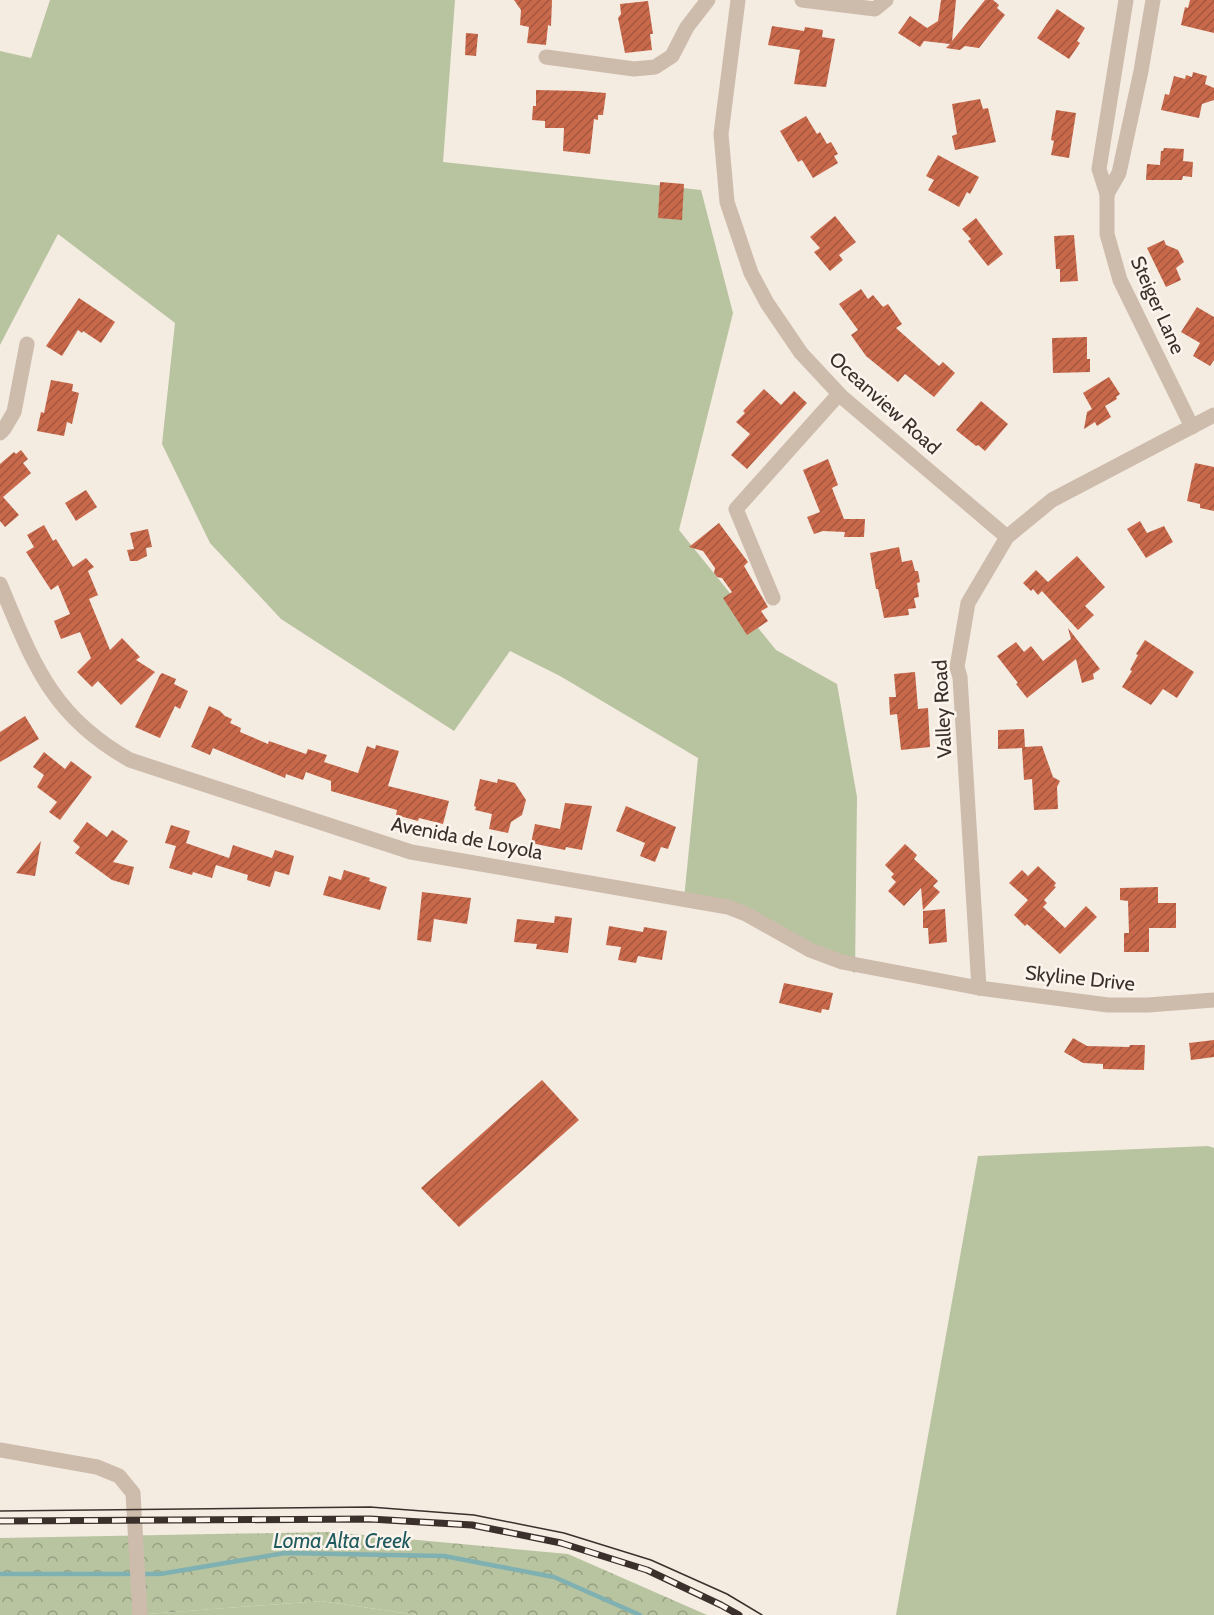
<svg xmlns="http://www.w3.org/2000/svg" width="1214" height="1615" font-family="Cabin,sans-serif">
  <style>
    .green { fill: #b8c4a0 }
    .forest { fill: url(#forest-crowns) }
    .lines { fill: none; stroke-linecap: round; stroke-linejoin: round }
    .stream { stroke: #7fb0b2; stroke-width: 4.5 }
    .building { fill: url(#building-hatch) }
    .minor { stroke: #cdbbac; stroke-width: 15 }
    .tram { stroke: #3b302b; stroke-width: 1.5 }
    .rail-casing { stroke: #3b302b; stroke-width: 7 }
    .rail { stroke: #fbf5ee; stroke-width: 4.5; stroke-dasharray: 14; stroke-linecap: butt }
    .labels { text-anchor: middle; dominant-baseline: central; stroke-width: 5; stroke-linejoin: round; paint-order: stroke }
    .street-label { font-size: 20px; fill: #3b302b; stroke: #fbf5ee }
    .water-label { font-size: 21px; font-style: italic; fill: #1f5a5e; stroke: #fbf5ee }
  </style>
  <defs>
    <pattern id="forest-crowns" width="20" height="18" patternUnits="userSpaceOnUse" patternTransform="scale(1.5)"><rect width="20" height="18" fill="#b8c4a0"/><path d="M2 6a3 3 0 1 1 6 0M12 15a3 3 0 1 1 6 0" fill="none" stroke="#97a083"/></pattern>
    <pattern id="building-hatch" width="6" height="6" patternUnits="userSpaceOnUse" patternTransform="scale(1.5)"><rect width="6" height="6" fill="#c8694b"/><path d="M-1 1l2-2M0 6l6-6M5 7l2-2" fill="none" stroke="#a4573f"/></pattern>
  </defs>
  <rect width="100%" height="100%" fill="#f4ebe1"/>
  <g class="green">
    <polygon points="50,0 455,0 443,162 701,190 733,313 679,530 776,650 837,684 857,797 855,973 746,914 684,899 698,758 560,676 510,651 454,731 281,619 210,543 162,444 175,323 58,234 0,345 0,51 31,58"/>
    <polygon points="1208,1146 1214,1148 1214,1615 896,1615 978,1156"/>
    <polygon points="321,1601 418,1615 134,1615"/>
  </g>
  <polygon class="forest" points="331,1532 568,1554 707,1615 418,1615 321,1601 134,1615 0,1615 0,1538"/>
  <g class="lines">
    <polyline class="stream" points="0,1574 160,1574 285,1553 444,1556 554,1577 640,1615"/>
  </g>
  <g class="building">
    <polygon points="514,0 552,0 551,26 548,25 546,45 527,43 529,27 520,25 521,10"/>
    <polygon points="941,0 956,0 952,41 985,0 993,0 999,5 997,8 1005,15 979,48 965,46 960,50 946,48 950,44 924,41 920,47 898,33 910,16 927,28 938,21"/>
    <polygon points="1190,0 1214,0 1214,33 1181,25 1185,7 1188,8"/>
    <polygon points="648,1 653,34 650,34 652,50 625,53 618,18 621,14 620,4"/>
    <polygon points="1057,9 1085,28 1077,41 1080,43 1069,59 1037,38"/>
    <polygon points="772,26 804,31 805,27 823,30 822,37 835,39 826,87 794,84 800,50 768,45"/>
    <polygon points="466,33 478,34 476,56 465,55"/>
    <polygon points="1193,72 1207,76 1205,84 1214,88 1214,100 1202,104 1199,118 1161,110 1165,94 1169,95 1174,76 1185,79 1186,75 1192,77"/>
    <polygon points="536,90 580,91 606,93 603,115 598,115 598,120 594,119 590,154 563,151 564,128 545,128 545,121 532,120 533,106 536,106"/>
    <polygon points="980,99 983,109 988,108 996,142 955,150 952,136 957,134 952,104"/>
    <polygon points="1056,110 1076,113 1069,158 1051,155 1054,141 1051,140"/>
    <polygon points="806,116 817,134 820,132 827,144 831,142 838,154 834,156 838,163 813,178 802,160 798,162 780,131"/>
    <polygon points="1164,148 1184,149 1183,161 1193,162 1192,177 1183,176 1182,180 1146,180 1147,164 1160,165 1161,151 1163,151"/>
    <polygon points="938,155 979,177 970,194 967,192 959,207 928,190 934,180 926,176"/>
    <polygon points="660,182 684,184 682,220 658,218"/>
    <polygon points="835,216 856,242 839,255 843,260 830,271 814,252 820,248 810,237"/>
    <polygon points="976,218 1003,254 988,266 968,241 971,239 962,229"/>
    <polygon points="1074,235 1078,281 1060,282 1060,269 1056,269 1054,236"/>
    <polygon points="1164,240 1166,245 1178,250 1184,262 1176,268 1181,280 1166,287 1147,248"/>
    <polygon points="861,289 868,299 873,295 883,307 888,304 902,324 896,328 939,366 943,362 955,373 934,397 905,374 898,382 866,356 851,335 858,330 839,304"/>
    <polygon points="79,298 115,322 101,343 83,331 82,333 78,330 62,356 46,346"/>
    <polygon points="1197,307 1214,317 1214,360 1210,366 1193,356 1200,343 1181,332"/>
    <polygon points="1087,337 1087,359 1090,359 1090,372 1053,373 1052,338"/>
    <polygon points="1109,377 1120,394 1116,397 1117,399 1105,406 1111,417 1097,426 1095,422 1084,429 1087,412 1092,409 1083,393"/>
    <polygon points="51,380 73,384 72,391 79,393 72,424 67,422 64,436 37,431 41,412 44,413"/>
    <polygon points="764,389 781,405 794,391 807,403 747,469 731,455 750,434 736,422 745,413 743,411"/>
    <polygon points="981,401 1008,424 985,451 978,445 976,446 956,430"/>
    <polygon points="21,450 28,459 23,463 31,473 3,497 19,515 5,527 0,521 0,464 14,452 16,454"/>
    <polygon points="828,459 838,485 832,488 844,519 865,519 864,537 844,537 845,532 823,531 814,534 807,517 820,512 803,470"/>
    <polygon points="1195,463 1214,467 1214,511 1200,508 1200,504 1187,501"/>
    <polygon points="86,490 97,507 76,521 65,503"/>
    <polygon points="1140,521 1147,533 1164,526 1173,542 1146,558 1127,529"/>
    <polygon points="719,523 748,562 744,566 768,607 761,611 768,621 747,635 723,598 732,592 722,578 717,577 714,573 715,568 703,551 689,547"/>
    <polygon points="44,525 53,541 56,539 73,567 86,558 94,567 88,571 98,595 89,599 110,650 122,638 140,657 136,660 155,672 121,705 98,681 92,687 77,672 91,658 80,632 61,639 54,621 70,614 58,585 51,590 26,552 34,547 27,535"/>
    <polygon points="148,529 152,547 146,548 147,556 137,561 130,561 127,550 134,549 130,533"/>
    <polygon points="899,547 902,562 912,560 915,571 918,571 920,582 917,583 919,597 914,598 916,608 908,609 909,615 884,618 878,589 876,589 870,553"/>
    <polygon points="1077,556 1105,587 1085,606 1094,615 1078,630 1042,591 1038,595 1033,589 1031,591 1023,583 1036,570 1048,582"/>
    <polygon points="1068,628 1100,669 1093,674 1094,679 1082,683 1076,659 1027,698 1016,684 1018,683 997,656 1016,642 1024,652 1031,646 1043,661 1071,639"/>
    <polygon points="1145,640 1194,672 1177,698 1163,689 1151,705 1122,687 1132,671 1130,670 1138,655 1136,654"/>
    <polygon points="915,672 918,709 928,708 930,747 901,750 897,714 890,715 889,697 896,697 894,674"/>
    <polygon points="162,673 176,679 174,684 188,691 180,709 175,706 160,738 135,727 160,675"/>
    <polygon points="209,706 220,711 225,716 232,719 230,723 241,728 240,732 268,744 269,741 306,754 308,749 327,755 324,762 358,773 367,746 375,749 376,745 399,751 388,786 449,801 443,824 419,818 418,821 396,815 397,810 331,791 331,781 306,772 303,780 286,774 285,778 213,748 210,755 191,747"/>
    <polygon points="25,716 39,739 0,762 0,732"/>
    <polygon points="1024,729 1025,747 1042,746 1053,777 1060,781 1057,787 1058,809 1034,810 1032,779 1024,780 1022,748 998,749 998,730"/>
    <polygon points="44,752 65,769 71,761 92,777 60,820 49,812 57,802 37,787 44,775 33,767"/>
    <polygon points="480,779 497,783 498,779 515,783 526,800 522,815 511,822 508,833 489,829 492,814 475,810 476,807 474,806"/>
    <polygon points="565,803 592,806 582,850 566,847 565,850 531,843 535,824 560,829"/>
    <polygon points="626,806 676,827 668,849 661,847 655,862 640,856 645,843 616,831"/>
    <polygon points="87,822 107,837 112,830 128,841 113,862 134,867 129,885 112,880 75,853 80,847 73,841"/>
    <polygon points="171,825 190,831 186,843 229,858 233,845 272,858 275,850 294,856 289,875 275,871 270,887 247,880 248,875 216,865 212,878 193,872 192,875 169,868 176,846 165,843"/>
    <polygon points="41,841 35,876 16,873"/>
    <polygon points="905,844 917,855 914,859 938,881 933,886 940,892 923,910 921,888 904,906 888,891 896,882 891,877 894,874 885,865"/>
    <polygon points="1038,866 1056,883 1054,886 1056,887 1044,900 1047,903 1043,907 1065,928 1086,906 1097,917 1060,954 1027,924 1025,926 1014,915 1028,900 1009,883 1022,870 1028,876"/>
    <polygon points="344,870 370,878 369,881 387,887 380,910 323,895 329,876 341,880"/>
    <polygon points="1158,887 1158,903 1176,903 1176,928 1149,928 1149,952 1124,952 1124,933 1129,933 1128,901 1120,900 1120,888"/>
    <polygon points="422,892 471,898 467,924 434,919 431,942 417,940"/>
    <polygon points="945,909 947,942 929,944 928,928 923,928 923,911"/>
    <polygon points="555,916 572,918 568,953 536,949 537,944 514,942 517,919 554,923"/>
    <polygon points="609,926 643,932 644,927 667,931 662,960 638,956 636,963 618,960 621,947 606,945"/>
    <polygon points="784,983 833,993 829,1010 822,1009 821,1013 779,1003"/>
    <polygon points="1073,1038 1087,1046 1129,1047 1130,1045 1145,1045 1144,1070 1103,1069 1103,1064 1083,1063 1064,1052"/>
    <polygon points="1214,1040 1214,1057 1191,1060 1189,1043"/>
    <polygon points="542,1080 579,1120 459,1227 421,1188"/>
  </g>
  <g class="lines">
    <g class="minor">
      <polyline points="738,0 721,134 727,202 751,273 767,303 801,353 842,397 1007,537"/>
      <polyline points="802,0 875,9 886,0"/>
      <polyline points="1126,0 1099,169 1107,194 1107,234 1120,280 1192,427"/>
      <polyline points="546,57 634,69 655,67 672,56 687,27 708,0"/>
      <polyline points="1107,194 1119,173 1141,71 1153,0"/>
      <polyline points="0,433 4,429 14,412 27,344"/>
      <path d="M0 584C33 662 51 716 130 760L411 852 728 907 746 914 810 950 842 962 979 988 1108 1005H1148L1214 1000"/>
      <polyline points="773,598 736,509 839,394"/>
      <polyline points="979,988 960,677 957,667 968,603 1007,537 1052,500 1214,415"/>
      <polyline points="0,1450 97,1467 119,1476 133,1493 140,1615"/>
    </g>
    <polyline class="tram" points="0,1511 370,1507 474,1515 564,1533 651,1560 727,1594 762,1615"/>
    <defs>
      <polyline id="rail" points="0,1521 370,1519 472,1525 561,1543 647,1570 721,1605 739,1615"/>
    </defs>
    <use href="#rail" class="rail-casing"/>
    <use href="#rail" class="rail"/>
  </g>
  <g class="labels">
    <g class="street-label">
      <text transform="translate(1158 305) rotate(66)">Steiger Lane</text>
      <text transform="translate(885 403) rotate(42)">Oceanview Road</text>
      <text transform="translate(942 709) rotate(-93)">Valley Road</text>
      <text transform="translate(467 838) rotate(11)">Avenida de Loyola</text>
      <text transform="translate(1080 978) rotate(6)">Skyline Drive</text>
    </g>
    <g class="water-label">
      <text x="342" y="1540">Loma Alta Creek</text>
    </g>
  </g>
</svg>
